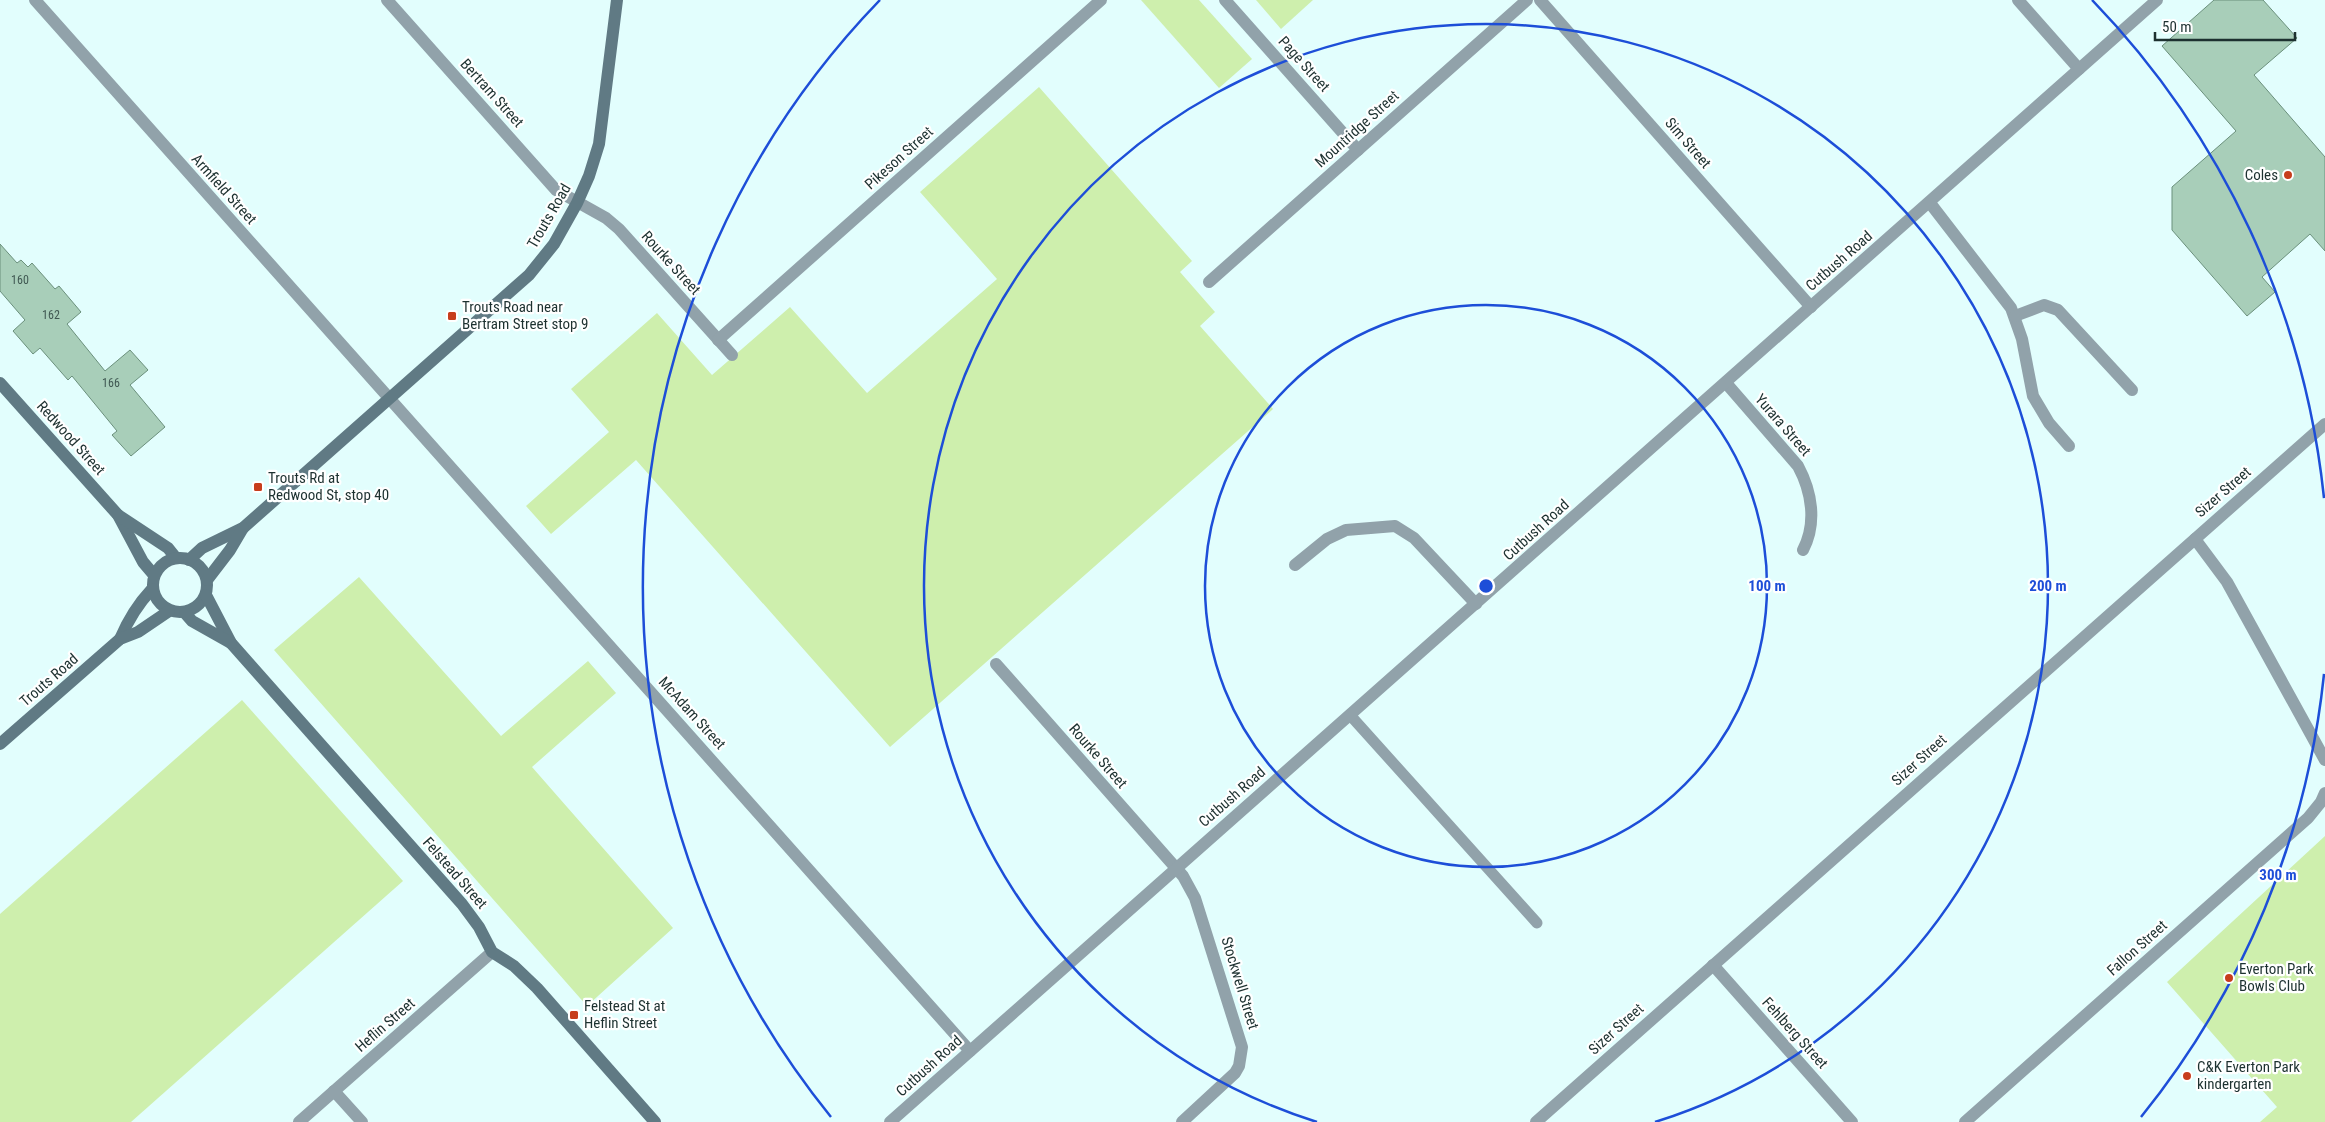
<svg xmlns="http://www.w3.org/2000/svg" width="2325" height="1122" font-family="'Roboto Condensed',sans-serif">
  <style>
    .green { fill: #ceefad }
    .building { fill: #a8ceb9; stroke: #6b907c }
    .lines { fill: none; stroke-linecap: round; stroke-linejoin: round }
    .lane { stroke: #91a2aa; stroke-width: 11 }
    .street { stroke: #91a2aa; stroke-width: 12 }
    .secondary { stroke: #607a84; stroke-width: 12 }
    .ring { fill: none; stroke: #1d4ed8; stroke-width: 2.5 }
    .poi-dot { fill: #c73d1c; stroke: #fff; stroke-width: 2 }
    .labels { text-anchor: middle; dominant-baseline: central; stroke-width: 4.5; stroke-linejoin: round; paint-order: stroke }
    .number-label { font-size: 12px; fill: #405852 }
    .street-label { font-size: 15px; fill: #1d3130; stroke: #fff }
    .poi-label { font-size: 15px; fill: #1d3130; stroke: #fff; text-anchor: start }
    .centre { fill: #1d4ed8; stroke: #fff; stroke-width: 2.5 }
    .ring-label { font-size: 15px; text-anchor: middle; font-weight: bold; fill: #1d4ed8; stroke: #fff; stroke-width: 4.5; stroke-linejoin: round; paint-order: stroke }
  </style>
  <rect width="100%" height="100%" fill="#e2fefd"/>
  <g class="green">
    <polygon points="1141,0 1199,0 1252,59 1219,88"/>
    <polygon points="1256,0 1313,0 1281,29"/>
    <polygon points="1039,87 1192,261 1180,272 1215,312 1200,326 1273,409 890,747 636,460 551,534 526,506 609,432 571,389 657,313 712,375 790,307 867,393 997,279 920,192"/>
    <polygon points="359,577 501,736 588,661 616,693 532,767 673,928 587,1006 274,650"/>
    <polygon points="242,700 403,881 131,1122 0,1122 0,914"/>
    <polygon points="2325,836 2325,1122 2260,1122 2277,1107 2167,982"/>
  </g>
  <g class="building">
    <polygon points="2214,0 2263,0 2297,38 2254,75 2325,157 2325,251 2310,234 2262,277 2275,292 2247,316 2172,230 2172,187 2236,131 2162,46"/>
    <polygon points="0,244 17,263 21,260 28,267 32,263 55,289 59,286 81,312 67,324 105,371 130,350 148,370 130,385 165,427 131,456 112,435 117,431 72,376 68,380 40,348 33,354 13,331 25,320 0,291"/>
  </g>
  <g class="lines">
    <polyline class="lane" points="1350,715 1537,923"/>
    <g class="street">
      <polyline points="35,0 970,1051"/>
      <polyline points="387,0 556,190 606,218 619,229 732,355"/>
      <polyline points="1225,0 1358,150"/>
      <polyline points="1540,0 1811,307"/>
      <polyline points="2018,0 2079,69"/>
      <polyline points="1930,203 2011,308 2022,339 2033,396 2049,423 2069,446"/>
      <polyline points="1209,282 1527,0"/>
      <polyline points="2015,316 2044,305 2058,310 2132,390"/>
      <polyline points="718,340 1101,0"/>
      <path d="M1726 383 1798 466C1812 492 1817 523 1803 550"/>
      <polyline points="2195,539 2227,582 2325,760"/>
      <polyline points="1295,565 1327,539 1346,530 1395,526 1414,538 1476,604"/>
      <polyline points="996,664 1183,876 1195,898 1242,1047 1239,1066 1235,1073 1182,1122"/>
      <polyline points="1713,965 1852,1122"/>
      <polyline points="334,1091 362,1122"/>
      <polyline points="299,1122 492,952"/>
      <polyline points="890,1122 2157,0"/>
      <polyline points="1536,1122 2325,424"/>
      <polyline points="1965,1122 2308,818 2321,802 2325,793"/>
    </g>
    <g class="secondary">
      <polyline points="0,383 118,515 143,562 154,575"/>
      <polyline points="118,515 168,548 176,558"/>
      <circle cx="180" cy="585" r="27"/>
      <polyline points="189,560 202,548 243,528 529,275 554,244 577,203 589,176 599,144 617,0"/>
      <polyline points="207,580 230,550 243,528"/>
      <polyline points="206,595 231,643 462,904 479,927 492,952 514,966 537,988 655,1122"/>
      <polyline points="185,613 192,621 231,643"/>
      <path d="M120 639C128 620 138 604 152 589"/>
      <polyline points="0,744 120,639 138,632 169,611"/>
    </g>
  </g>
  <g class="ring">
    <circle cx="1486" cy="586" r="281"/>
    <path d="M1317 1122A562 562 0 1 1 1655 1122"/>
    <path d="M2324 674A843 843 0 0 1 2141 1117M831 1117A843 843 0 0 1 880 0M2092 0A843 843 0 0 1 2324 498"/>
  </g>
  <g class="poi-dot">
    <circle cx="2288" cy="175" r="5"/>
    <rect x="447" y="311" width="10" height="10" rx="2.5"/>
    <rect x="253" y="482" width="10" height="10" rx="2.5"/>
    <circle cx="2229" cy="978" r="5"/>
    <rect x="569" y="1010" width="10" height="10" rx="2.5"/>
    <circle cx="2187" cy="1076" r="5"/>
  </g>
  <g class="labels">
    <g class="number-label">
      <text x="20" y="280">160</text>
      <text x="51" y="315">162</text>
      <text x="111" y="383">166</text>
    </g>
    <g class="street-label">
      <text transform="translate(1304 64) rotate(48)">Page Street</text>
      <text transform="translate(492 93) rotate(48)">Bertram Street</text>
      <text transform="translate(1357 129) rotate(-42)">Mountridge Street</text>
      <text transform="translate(1688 143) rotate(49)">Sim Street</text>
      <text transform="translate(899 158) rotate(-42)">Pikeson Street</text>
      <text transform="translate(224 189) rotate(48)">Armfield Street</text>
      <text transform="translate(549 216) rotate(-60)">Trouts Road</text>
      <text transform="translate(1839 261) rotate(-41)">Cutbush Road</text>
      <text transform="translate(671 263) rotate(48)">Rourke Street</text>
      <text transform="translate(1783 425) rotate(49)">Yurara Street</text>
      <text transform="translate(71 438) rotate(48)">Redwood Street</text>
      <text transform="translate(2223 492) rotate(-41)">Sizer Street</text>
      <text transform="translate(1536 530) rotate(-42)">Cutbush Road</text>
      <text transform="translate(49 680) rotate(-41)">Trouts Road</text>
      <text transform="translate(692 713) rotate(48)">McAdam Street</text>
      <text transform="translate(1098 756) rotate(49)">Rourke Street</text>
      <text transform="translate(1919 760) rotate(-42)">Sizer Street</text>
      <text transform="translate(1232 797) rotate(-41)">Cutbush Road</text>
      <text transform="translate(455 873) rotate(49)">Felstead Street</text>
      <text transform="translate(2137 948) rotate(-42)">Fallon Street</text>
      <text transform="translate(1240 983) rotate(73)">Stockwell Street</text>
      <text transform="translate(385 1025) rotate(-41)">Heflin Street</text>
      <text transform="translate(1616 1029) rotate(-42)">Sizer Street</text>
      <text transform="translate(1795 1033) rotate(48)">Fehlberg Street</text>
      <text transform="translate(929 1066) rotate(-42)">Cutbush Road</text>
    </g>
    <g class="poi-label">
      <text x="2278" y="175" text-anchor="end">Coles</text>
      <text x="462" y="307">Trouts Road near<tspan x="462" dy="17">Bertram Street stop 9</tspan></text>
      <text x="268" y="478">Trouts Rd at<tspan x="268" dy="17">Redwood St, stop 40</tspan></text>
      <text x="2239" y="969">Everton Park<tspan x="2239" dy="17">Bowls Club</tspan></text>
      <text x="584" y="1006">Felstead St at<tspan x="584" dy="17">Heflin Street</tspan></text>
      <text x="2197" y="1067">C&amp;K Everton Park<tspan x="2197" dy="17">kindergarten</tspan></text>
    </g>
  </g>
  <circle cx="1486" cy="586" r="8" class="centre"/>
  <g class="ring-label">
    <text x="1767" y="591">100 m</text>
    <text x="2048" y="591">200 m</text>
    <text x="2278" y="880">300 m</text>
  </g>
  <path d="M2155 32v8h140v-8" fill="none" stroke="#1d3130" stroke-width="2.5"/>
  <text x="2162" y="32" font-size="15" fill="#1d3130" stroke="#ffffff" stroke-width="4" paint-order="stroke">50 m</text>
</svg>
